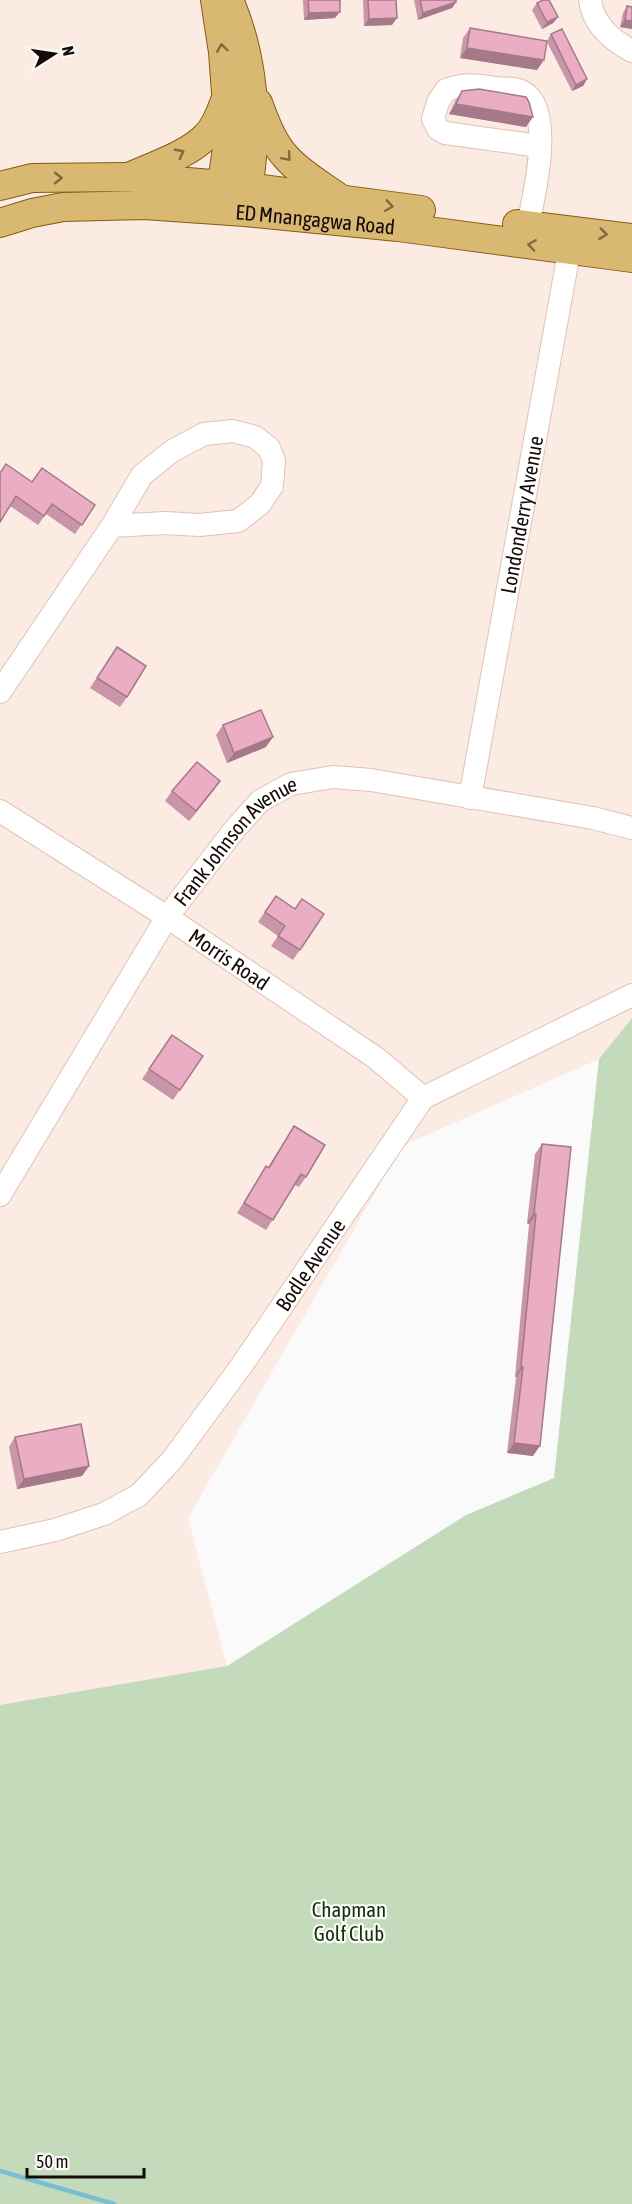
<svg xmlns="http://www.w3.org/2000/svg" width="632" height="2204" font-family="'Asap Condensed',sans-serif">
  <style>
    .built { fill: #fbebe3 }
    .green { fill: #c3dabb }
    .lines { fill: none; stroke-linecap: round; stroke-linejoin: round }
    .stream { stroke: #79bed5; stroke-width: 4.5 }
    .minor-casing { stroke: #e1c2b3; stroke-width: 24 }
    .major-casing { stroke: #845c0f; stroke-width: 30 }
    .minor { stroke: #fff; stroke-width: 22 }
    .major { stroke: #d9b872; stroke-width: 28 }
    .wall { fill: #c995a8 }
    .shaded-wall { fill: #a47988 }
    .building { fill: #eaadc3; stroke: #a47988; stroke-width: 1.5 }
    .oneway { stroke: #806a41 }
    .labels { text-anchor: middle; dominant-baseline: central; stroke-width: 4.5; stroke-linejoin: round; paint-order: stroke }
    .street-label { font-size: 21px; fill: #140a06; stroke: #fafafa }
    .park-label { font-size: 21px; fill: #113200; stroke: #fafafa }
  </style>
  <rect width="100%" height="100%" fill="#fafafa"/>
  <polygon class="built" points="0,0 632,0 632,1018 599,1059 402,1146 188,1518 227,1666 0,1715"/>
  <polygon class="green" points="632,1018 632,2204 0,2204 0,1705 227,1666 466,1515 554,1478 599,1059"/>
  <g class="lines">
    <polyline class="stream" points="0,2171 114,2204"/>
    <defs>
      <g id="minor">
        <path d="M590 0C593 24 611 40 632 51"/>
        <path d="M528 225C534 196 553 117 527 95 519 87 506 89 496 88 479 85 463 83 446 90L438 102 433 119 438 129 445 133 539 146"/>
        <polyline points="0,692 112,526 142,475 172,451 204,434 233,431 255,437 269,448 274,461 272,486 260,504 238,521 199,525 165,523 112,526"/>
        <path id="s1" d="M470 798 572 236"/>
        <path id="s2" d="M0 811 167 917 376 1058 423 1098"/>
        <path id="s3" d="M0 1195 167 917 235 829 260 801 291 784 333 777 371 780 593 818 632 828"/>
        <path id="s4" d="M0 1542 55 1530 104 1514 139 1495 172 1460 242 1365 423 1098 632 995"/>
      </g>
      <g id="major">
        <polyline points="215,0 223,52 229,134 219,204"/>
        <path d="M229 0C247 41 254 88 254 132 253 157 249 182 246 206"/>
        <path d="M258 103C265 121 272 142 286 157 300 173 321 185 338 197"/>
        <path d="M129 177C153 166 190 154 207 135 217 125 221 111 226 98"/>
        <polyline points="0,186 32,178 127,177 248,187 421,210"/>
        <path id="s5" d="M0 223 32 213 63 207 144 205 245 212 398 227 632 258"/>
        <polyline points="517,224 632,238"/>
      </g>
    </defs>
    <use href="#minor" class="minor-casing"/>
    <use href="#major" class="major-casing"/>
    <use href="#minor" class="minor"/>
    <use href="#major" class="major"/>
  </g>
  <g class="wall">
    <polygon points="303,0 340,0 335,18 304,20"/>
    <polygon points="363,0 396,0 392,25 364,26"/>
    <polygon points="414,0 456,0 456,2 452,8 418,20"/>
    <polygon points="537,3 558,17 553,23 542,29 532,10"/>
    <polygon points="627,6 632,29 620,27 623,13"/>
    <polygon points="470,28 547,41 551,34 587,79 583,86 572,91 547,42 537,70 460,58 463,38"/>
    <polygon points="462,91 526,127 449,114 455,101"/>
    <polygon points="0,473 32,482 95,505 75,534 46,514 38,525 10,506"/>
    <polygon points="117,647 127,697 120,707 90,688"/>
    <polygon points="223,725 266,747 227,763 216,735"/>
    <polygon points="220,781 213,791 189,821 165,801 172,791"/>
    <polygon points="276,896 295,909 324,914 293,960 271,946 278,936 258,922"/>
    <polygon points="172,1035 203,1056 173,1100 142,1079"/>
    <polygon points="294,1126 306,1177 299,1187 295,1185 266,1230 237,1213 260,1176 266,1166 268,1167"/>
    <polygon points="542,1144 533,1456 507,1453 516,1377 515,1377 529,1224 527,1223 535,1154"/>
    <polygon points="15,1437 89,1466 82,1476 17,1489 9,1447"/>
  </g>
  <g class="shaded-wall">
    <polygon points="456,2 452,8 418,20 423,13"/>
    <polygon points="340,12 335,18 304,20 309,13"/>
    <polygon points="558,17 553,23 542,29 547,22"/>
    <polygon points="397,18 392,25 364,26 369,19"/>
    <polygon points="625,20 632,21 632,29 620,27"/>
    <polygon points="467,48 544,60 537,70 460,58"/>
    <polygon points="587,79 583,86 572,91 576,85"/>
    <polygon points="456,104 533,117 526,127 449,114"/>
    <polygon points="273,737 266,747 227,763 234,753"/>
    <polygon points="220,781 213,791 189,821 196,811"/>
    <polygon points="534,1213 536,1214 529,1224 527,1223"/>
    <polygon points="521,1367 523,1367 516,1377 515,1377"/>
    <polygon points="514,1443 540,1446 533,1456 507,1453"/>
    <polygon points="89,1466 82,1476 17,1489 24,1479"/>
  </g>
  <g class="building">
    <polygon points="308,0 340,0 340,12 309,13"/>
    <polygon points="368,0 396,0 397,18 369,19"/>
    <polygon points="420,0 456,0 456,2 423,13"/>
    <polygon points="543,0 549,0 558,17 547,22 537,3"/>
    <polygon points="627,6 632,7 632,21 625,20"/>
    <polygon points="470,28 547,41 544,60 467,48"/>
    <polygon points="562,29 587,79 576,85 551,34"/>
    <polygon points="479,89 526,97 529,102 533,117 456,104 462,91"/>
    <polygon points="6,464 32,482 42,468 95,505 82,525 52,504 44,516 16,496 0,522 0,473"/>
    <polygon points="117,647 146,666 127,697 97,678"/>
    <polygon points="261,710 273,737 234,753 223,725"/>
    <polygon points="197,762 220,781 196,811 172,791"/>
    <polygon points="276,896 295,909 302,899 324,914 300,950 278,936 285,926 265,912"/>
    <polygon points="172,1035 203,1056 180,1090 149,1069"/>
    <polygon points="294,1126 325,1145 306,1177 301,1174 273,1220 244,1203 266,1166 269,1168"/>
    <polygon points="542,1144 571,1147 540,1446 514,1443 523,1367 521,1367 536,1214 534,1213"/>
    <polygon points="81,1424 89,1466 24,1479 15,1437"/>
  </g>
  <defs><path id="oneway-chevron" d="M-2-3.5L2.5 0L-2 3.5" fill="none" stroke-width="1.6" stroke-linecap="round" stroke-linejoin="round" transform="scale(1.5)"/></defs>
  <g class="oneway">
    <use href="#oneway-chevron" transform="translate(222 48) rotate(-98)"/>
    <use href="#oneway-chevron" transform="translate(180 153) rotate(-28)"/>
    <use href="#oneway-chevron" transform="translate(287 157) rotate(49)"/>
    <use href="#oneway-chevron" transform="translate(58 178)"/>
    <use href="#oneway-chevron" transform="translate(389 206) rotate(8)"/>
    <use href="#oneway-chevron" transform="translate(603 234) rotate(7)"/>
    <use href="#oneway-chevron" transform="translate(532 245) rotate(-172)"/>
  </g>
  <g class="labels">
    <g class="street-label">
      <text stroke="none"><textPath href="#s5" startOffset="318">ED Mnangagwa Road</textPath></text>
      <text stroke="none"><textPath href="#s1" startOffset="288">Londonderry Avenue</textPath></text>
      <text stroke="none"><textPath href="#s3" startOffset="428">Frank Johnson Avenue</textPath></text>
      <text stroke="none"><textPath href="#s2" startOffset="273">Morris Road</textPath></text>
      <text stroke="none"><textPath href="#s4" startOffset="435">Bodle Avenue</textPath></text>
    </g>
    <g class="park-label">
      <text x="349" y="1909">Chapman<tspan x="349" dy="24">Golf Club</tspan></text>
    </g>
  </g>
  <g transform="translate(54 54) rotate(78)" stroke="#fafafa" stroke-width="4.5" paint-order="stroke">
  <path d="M0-4.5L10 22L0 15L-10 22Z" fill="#140a06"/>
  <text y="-9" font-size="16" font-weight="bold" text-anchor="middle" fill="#140a06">N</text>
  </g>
  <path d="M27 2168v9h117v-9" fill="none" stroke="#140a06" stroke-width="3"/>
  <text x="36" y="2168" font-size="18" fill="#140a06" stroke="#fafafa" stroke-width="4.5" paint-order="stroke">50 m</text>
</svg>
